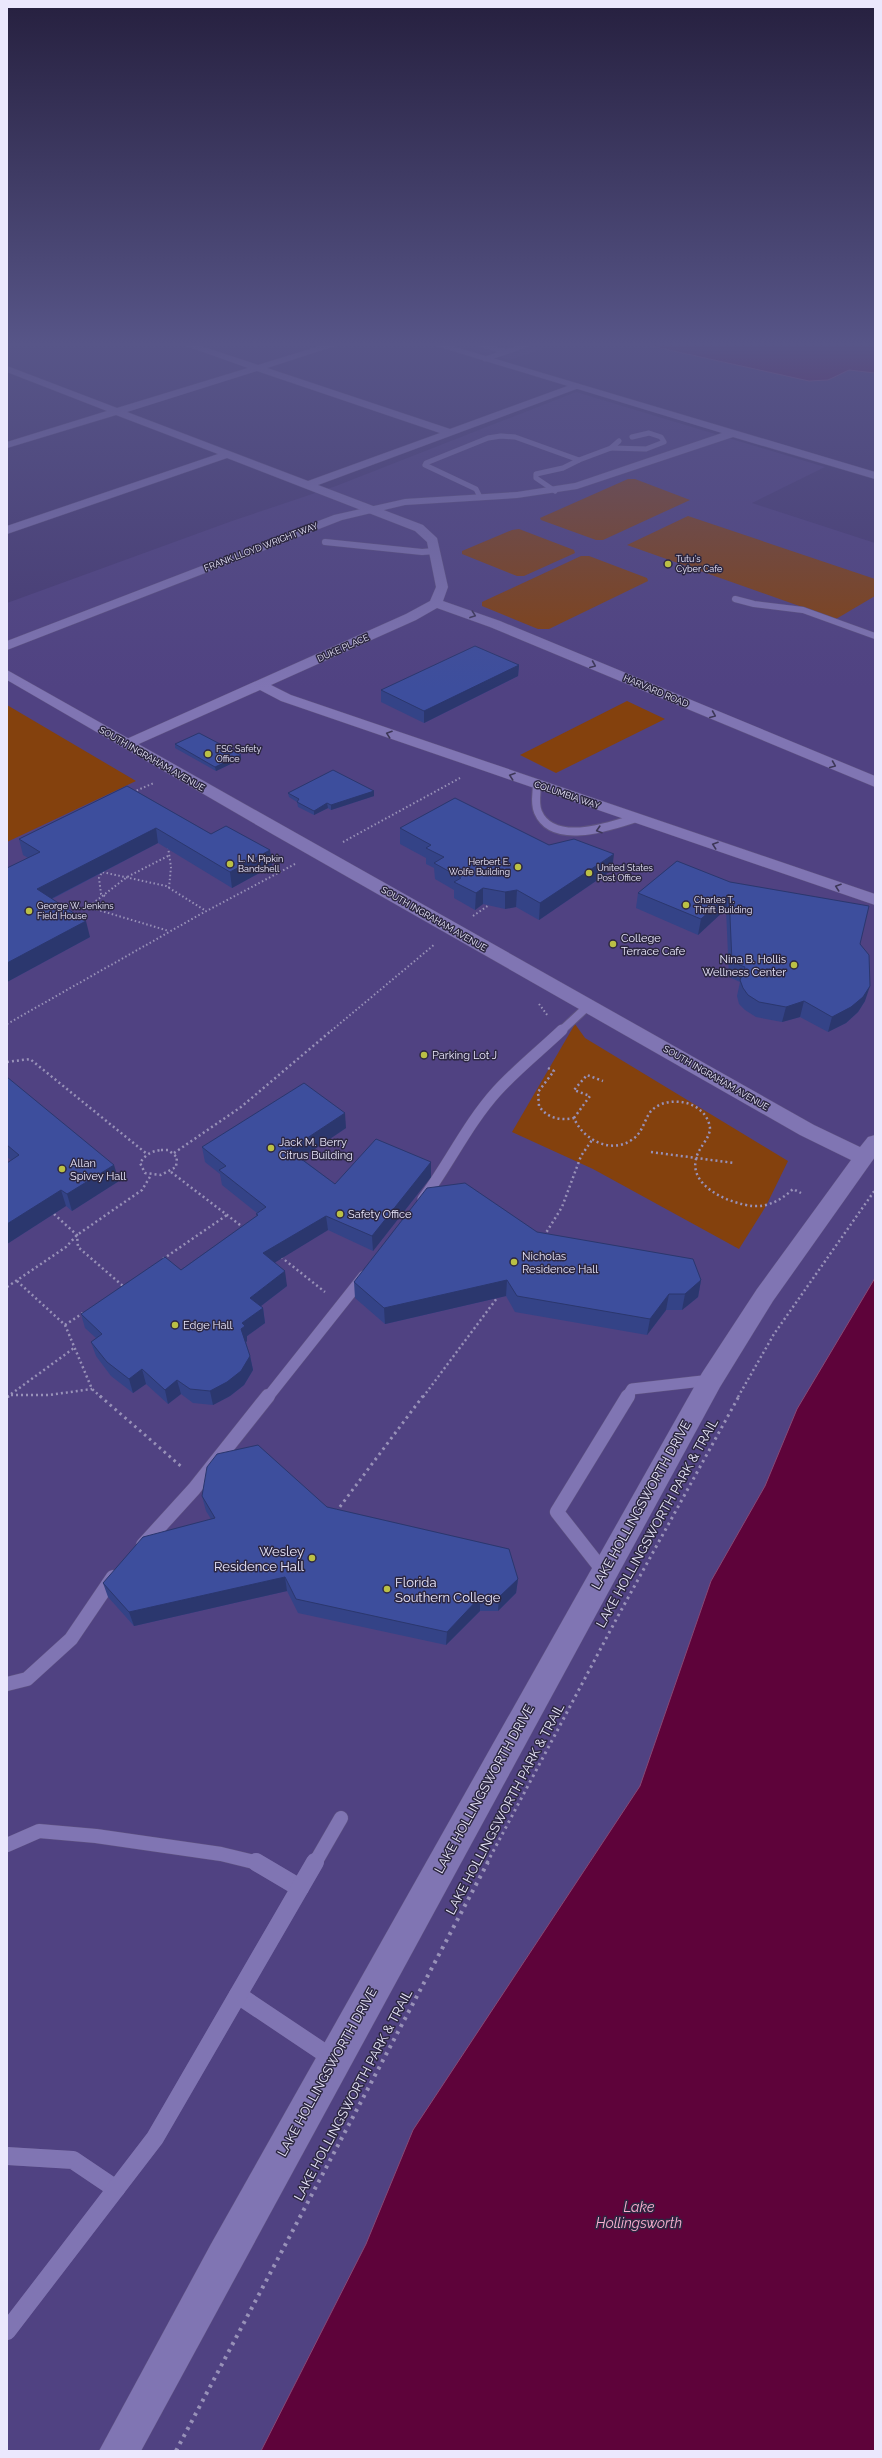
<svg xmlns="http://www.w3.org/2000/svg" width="882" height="2458" font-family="Raleway,sans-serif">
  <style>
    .built { fill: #504282 }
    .green { fill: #84410d }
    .water { fill: #5e033a; stroke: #884874 }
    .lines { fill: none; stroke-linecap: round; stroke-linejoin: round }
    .lane-far5-casing { stroke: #5e5381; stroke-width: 5.5 }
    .lane-far4-casing { stroke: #5e5381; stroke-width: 7 }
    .lane-far3-casing { stroke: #5e5381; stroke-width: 10 }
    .lane-far2-casing { stroke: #5e5381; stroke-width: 12 }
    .lane-far1-casing { stroke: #5e5381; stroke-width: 15 }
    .lane-casing { stroke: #5e5381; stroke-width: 18 }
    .street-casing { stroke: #5e5381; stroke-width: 1 }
    .secondary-casing { stroke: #5e5381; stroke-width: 1 }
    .path-far3 { stroke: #9891b8; stroke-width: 2; stroke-dasharray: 1.5 2.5; stroke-linecap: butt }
    .path-far2 { stroke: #9891b8; stroke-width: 2.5; stroke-dasharray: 2 3; stroke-linecap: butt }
    .path-far1 { stroke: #9891b8; stroke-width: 3; stroke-dasharray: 2.5 4; stroke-linecap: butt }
    .path { stroke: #9891b8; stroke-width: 4; stroke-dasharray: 3 5; stroke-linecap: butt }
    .lane-far5 { stroke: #8075b3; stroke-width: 5 }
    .lane-far4 { stroke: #8075b3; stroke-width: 6 }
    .lane-far3 { stroke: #8075b3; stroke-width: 8 }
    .lane-far2 { stroke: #8075b3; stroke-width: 11 }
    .lane-far1 { stroke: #8075b3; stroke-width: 14 }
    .lane { stroke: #8075b3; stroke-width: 18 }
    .street { fill: #8075b3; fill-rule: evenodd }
    .secondary { fill: #8075b3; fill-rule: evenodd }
    .wall { fill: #344387 }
    .shaded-wall { fill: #2b376e }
    .building { fill: #3d4e9d; stroke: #2b376e }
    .oneway { stroke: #3d3758 }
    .poi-dot { fill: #bbc045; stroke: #2c2741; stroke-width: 1.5 }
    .labels { text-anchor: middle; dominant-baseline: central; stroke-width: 3; stroke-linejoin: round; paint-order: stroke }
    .far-street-label { font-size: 9px; fill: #ebe8fd; stroke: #2c2741 }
    .far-poi-label { font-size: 9px; fill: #ebe8fd; stroke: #2c2741; text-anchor: start }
    .poi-label { font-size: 11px; fill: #ebe8fd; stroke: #2c2741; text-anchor: start }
    .near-street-label { font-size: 13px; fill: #ebe8fd; stroke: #2c2741 }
    .near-poi-label { font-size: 13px; fill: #ebe8fd; stroke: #2c2741; text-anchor: end }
    .near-water-label { font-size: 14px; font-style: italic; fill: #fdb2d3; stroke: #2c2741 }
  </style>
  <rect width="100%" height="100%" fill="#463a73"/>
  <g class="built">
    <polygon points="455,344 557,344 510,360"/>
    <polygon points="576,392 825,467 752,503 875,543 875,1369 353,2451 7,2451 7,603 232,521 336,486"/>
  </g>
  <g class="green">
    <polygon points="628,479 635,479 690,500 603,540 596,540 541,520 540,518"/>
    <polygon points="688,516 875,579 875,596 836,619 627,545"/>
    <polygon points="519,529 574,550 575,553 524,576 517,576 462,554 462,551 512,530"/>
    <polygon points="581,556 589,556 647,578 648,581 549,629 538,629 482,606 482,602"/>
    <polygon points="627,701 665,719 556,773 520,755"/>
    <polygon points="7,705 136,781 7,842"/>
    <polygon points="575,1024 585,1038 788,1161 766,1206 739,1249 593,1169 512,1132"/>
  </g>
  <g class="water">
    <polygon points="642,344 875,344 875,373 849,370 828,380 809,381"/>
    <polygon points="875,1278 875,2451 261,2451 366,2244 413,2130 640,1786 711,1581 765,1486 797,1409"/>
  </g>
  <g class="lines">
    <defs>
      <g id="lane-far5">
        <polyline points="479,344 506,352"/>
        <polyline points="485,359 529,344"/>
        <polyline points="619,441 611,448 646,449 664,442 661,437 649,433 632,437"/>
        <polyline points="579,460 611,448"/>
        <polyline points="480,497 476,489 425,465 426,463 488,438 501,436 515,437 579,460 563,468 536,474 536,478 555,491"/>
      </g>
      <g id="lane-far4">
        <polyline points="325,542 422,552 435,551"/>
        <polyline points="735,599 754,604 803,610 875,636"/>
      </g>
      <g id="lane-far3">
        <path d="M537 784C537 793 534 803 538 812 553 847 611 826 636 818"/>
        <polyline points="561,1031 588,1006"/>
      </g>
      <g id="lane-far2">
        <path d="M423 1199C449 1164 468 1123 497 1091 517 1069 541 1050 562 1030"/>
        <polyline points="268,1397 364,1276"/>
        <polyline points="627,1397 632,1389 711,1380"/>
      </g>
      <g id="lane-far1">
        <polyline points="143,1545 194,1489 268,1396"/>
        <polyline points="604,1572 557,1512 628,1396"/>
        <polyline points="7,1684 27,1679 71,1639 113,1577"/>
        <polyline points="7,1845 39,1831 96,1836 221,1854 258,1863"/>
        <polyline points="315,1863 341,1818"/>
      </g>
      <g id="lane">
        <polyline points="256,1862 300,1888"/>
        <polyline points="238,1995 332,2058"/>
        <polyline points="7,2156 73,2160 116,2189"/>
        <polyline points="7,2331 155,2138 315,1862"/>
      </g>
      <path id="street" d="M181 344H195L258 365 326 344H341L267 368 450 429 573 384H579V388L318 485 423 525 437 538 448 587 443 601 500 621 875 776V787L490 627 437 608 416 620 271 685 291 695 875 894V905L281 701 260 690 132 747H122L120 744 122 741 406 614 430 601 436 587 427 542 415 531 227 458 7 534V526L218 454 116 415 7 448V442L107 411 7 372V366L117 408 248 368ZM257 371 440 433 308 481 127 412Z"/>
      <g id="secondary">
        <polygon points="430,344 445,344 875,472 875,479 733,437 577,489 517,498 405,505 342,520 7,650 7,641 334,515 405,499 517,492 575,483 722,433"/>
        <polygon points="7,670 814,1125 860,1147 868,1137 875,1135 875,1157 773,1301 720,1387 141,2451 99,2451 211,2244 702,1373 757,1289 851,1160 800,1135 274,835 7,680"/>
      </g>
    </defs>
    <use href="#lane-far5" class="lane-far5-casing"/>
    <use href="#lane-far4" class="lane-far4-casing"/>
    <use href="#lane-far3" class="lane-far3-casing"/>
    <use href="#lane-far2" class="lane-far2-casing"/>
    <use href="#lane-far1" class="lane-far1-casing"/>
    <use href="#lane" class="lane-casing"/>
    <use href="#street" class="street-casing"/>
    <use href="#secondary" class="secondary-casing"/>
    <g class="path-far3">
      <polyline points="133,792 154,783"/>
      <polyline points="343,842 460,778"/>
      <polyline points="168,847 171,867 169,888"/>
      <polyline points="168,856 127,877 88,907 169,931"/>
      <polyline points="105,896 101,894 99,878 102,872 166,886 206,911"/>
      <polyline points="473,916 489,905"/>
      <polyline points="539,1004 548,1016"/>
      <polyline points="7,1024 199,915 295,864"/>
      <polyline points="331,1031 435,944"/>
    </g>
    <g class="path-far2">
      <polyline points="7,1062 30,1059 147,1154"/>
      <path d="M548 1068 554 1071 538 1092 539 1106C547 1118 560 1121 574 1118 583 1140 612 1155 633 1139 643 1132 644 1120 651 1111 663 1098 689 1099 701 1111 706 1115 710 1123 710 1129 709 1140 698 1148 696 1159 689 1187 731 1204 753 1206 769 1207 781 1200 793 1189L801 1193"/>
      <polyline points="574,1118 590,1096 574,1090 587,1075 603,1081"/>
      <path d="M161 1150H168L177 1157 176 1167 161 1175 145 1173 140 1163C145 1155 151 1151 161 1150Z"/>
      <polyline points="651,1152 734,1163"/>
      <polyline points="174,1153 241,1107 332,1030"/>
      <polyline points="171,1172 244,1228"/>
      <polyline points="54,1214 77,1235 78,1247 123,1286"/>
      <polyline points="544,1236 562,1207 581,1156 592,1140"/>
      <polyline points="281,1257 325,1292"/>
      <polyline points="163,1259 227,1215"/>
      <polyline points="17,1281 65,1325 92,1389 101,1397"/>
      <polyline points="7,1287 66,1247 77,1235 142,1190 151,1175"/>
      <polyline points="65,1325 83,1313"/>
      <polyline points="11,1395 49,1395 92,1389"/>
      <polyline points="7,1397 74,1348"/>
      <polyline points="423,1397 497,1298"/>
      <polyline points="738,1397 774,1334 875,1190"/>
    </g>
    <g class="path-far1">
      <polyline points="100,1396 183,1468"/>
      <polyline points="7,1397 9,1396"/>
      <polyline points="336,1512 423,1396"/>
      <polyline points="487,1863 618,1616 739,1396"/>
    </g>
    <polyline class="path" points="176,2451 488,1862"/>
    <use href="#lane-far5" class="lane-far5"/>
    <use href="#lane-far4" class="lane-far4"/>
    <use href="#lane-far3" class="lane-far3"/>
    <use href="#lane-far2" class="lane-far2"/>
    <use href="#lane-far1" class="lane-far1"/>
    <use href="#lane" class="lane"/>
    <use href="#street" class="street"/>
    <use href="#secondary" class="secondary"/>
  </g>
  <g class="wall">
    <polygon points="519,665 518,676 424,723 381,702 381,690"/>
    <polygon points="175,744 241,759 216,771 175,748"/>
    <polygon points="127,786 211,834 270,850 272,866 232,888 158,843 52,899 90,937 7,982 7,868 28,858 23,855 19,839"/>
    <polygon points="374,791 374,796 331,810 328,808 314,815 298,807 297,802 289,797 288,793"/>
    <polygon points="400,828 549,845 612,870 539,920 516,907 505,909 483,904 475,910 454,898 454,890 435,879 434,868 426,864 426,858 400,844"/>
    <polygon points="677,861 860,944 865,1001 858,1012 846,1023 828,1032 800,1017 782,1022 756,1017 745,1010 739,1004 737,996 740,982 729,977 726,909 698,935 636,908 638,893"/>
    <polygon points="7,1077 119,1181 72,1211 66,1206 7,1244 7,1163 11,1160 7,1157"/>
    <polygon points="346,1128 301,1158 335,1184 431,1162 431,1177 373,1251 328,1230 275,1262 287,1286 261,1306 263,1308 265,1323 247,1336 247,1341 246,1342 250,1356 253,1370 244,1385 230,1396 213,1405 193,1403 181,1394 168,1404 146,1384 133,1393 111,1376 96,1356 91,1342 96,1338 85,1328 81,1314 181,1270 257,1216 256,1214 257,1213 222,1185 220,1174 205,1162 202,1147"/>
    <polygon points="537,1232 701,1280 698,1297 682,1310 666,1310 647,1335 515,1312 506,1296 385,1324 355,1298 354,1282"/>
    <polygon points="202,1496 327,1507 518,1579 516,1593 498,1611 480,1611 446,1645 298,1613 287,1591 134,1626 108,1597 103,1583 211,1519 206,1511"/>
  </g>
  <g class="shaded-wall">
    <polygon points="519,665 518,676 424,723 424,711"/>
    <polygon points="241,755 241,759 216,771 215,767"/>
    <polygon points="374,791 374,796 331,810 331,805"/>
    <polygon points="327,803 328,808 314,815 314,811"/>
    <polygon points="156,828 158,843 41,904 37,889"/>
    <polygon points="270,850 272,866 232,888 230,872"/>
    <polygon points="614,854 612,870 539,920 540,903"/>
    <polygon points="483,888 483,904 475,910 476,893"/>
    <polygon points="517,890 516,907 505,909 505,892"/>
    <polygon points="729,894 726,909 698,935 701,919"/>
    <polygon points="86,921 90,937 7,982 7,963"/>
    <polygon points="870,986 865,1001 858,1012 846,1023 828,1032 832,1017"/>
    <polygon points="804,1001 800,1017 782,1022 786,1007"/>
    <polygon points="345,1113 346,1128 291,1165 289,1150"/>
    <polygon points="431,1162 431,1177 373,1251 372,1236"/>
    <polygon points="114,1165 119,1181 72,1211 67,1194"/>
    <polygon points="61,1190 66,1206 7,1244 7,1224"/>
    <polygon points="326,1216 328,1230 266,1268 263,1253"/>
    <polygon points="285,1271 287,1286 253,1312 250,1298"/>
    <polygon points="507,1280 506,1296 385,1324 384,1308"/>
    <polygon points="701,1280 698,1297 682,1310 685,1294"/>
    <polygon points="669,1294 666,1310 647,1335 650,1319"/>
    <polygon points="263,1308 265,1323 247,1336 247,1341 244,1344 241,1329 242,1323"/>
    <polygon points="250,1356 253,1370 244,1385 230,1396 213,1405 210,1391"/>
    <polygon points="142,1369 146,1384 133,1393 129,1379"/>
    <polygon points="177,1380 181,1394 168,1404 165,1390"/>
    <polygon points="285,1577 287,1591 134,1626 129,1612"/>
    <polygon points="518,1579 516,1593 498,1611 499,1597"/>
    <polygon points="480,1597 480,1611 446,1645 447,1632"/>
  </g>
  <g class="building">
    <polygon points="475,646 519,665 424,711 381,690"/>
    <polygon points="199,733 241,755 215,767 175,744"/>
    <polygon points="333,770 374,791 331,805 327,803 314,811 297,802 299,799 288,793"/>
    <polygon points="127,786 211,834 226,826 270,850 230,872 156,828 37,889 86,921 7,963 7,868 40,852 19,839"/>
    <polygon points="455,798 549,845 574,839 614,854 540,903 517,890 505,892 483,888 476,893 454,882 461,878 434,863 444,857 426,848 431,845 400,828"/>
    <polygon points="677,861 730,882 869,906 860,944 869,955 870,986 863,997 851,1007 832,1017 804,1001 786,1007 759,1002 748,995 743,988 740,980 745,967 732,962 729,894 701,919 638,893"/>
    <polygon points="7,1077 114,1165 67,1194 61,1190 7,1224 7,1163 19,1155 7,1145"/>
    <polygon points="304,1083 345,1113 289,1150 335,1184 376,1139 431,1162 372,1236 326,1216 263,1253 285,1271 250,1298 263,1308 242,1323 245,1326 241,1329 250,1356 241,1371 227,1382 210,1391 190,1389 177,1380 165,1390 142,1369 129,1379 107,1362 91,1342 102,1334 81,1314 165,1257 181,1270 258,1215 256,1214 266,1207 219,1170 226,1166 202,1147"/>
    <polygon points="465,1183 537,1232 693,1259 701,1280 685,1294 669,1294 650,1319 517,1296 507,1280 384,1308 354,1282 427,1188"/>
    <polygon points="258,1445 327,1507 509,1549 518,1579 499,1597 480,1597 447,1632 296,1599 285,1577 129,1612 103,1583 143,1537 215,1518 202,1496 207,1467 217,1454"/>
  </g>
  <defs><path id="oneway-chevron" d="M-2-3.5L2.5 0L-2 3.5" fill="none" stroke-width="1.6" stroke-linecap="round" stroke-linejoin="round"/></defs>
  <g class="oneway">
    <use href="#oneway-chevron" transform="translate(473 615) rotate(20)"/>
    <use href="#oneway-chevron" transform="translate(593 665) rotate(23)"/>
    <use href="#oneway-chevron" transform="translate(713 715) rotate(23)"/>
    <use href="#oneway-chevron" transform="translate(389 734) rotate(-161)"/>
    <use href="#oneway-chevron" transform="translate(833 765) rotate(23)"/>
    <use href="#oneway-chevron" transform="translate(512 776) rotate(-161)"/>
    <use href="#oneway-chevron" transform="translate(599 830) rotate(163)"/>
    <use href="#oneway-chevron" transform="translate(715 845) rotate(-161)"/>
    <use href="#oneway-chevron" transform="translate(838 887) rotate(-161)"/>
  </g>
  <linearGradient id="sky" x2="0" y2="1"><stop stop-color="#26203f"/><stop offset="0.5" stop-color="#575588"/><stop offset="1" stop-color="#575588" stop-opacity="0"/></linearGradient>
  <rect width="882" height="688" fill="url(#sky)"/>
  <g class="poi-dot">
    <circle cx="668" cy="564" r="4"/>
    <circle cx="208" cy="754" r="4"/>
    <circle cx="230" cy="864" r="4"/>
    <circle cx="518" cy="867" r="4"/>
    <circle cx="589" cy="873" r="4"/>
    <circle cx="686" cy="905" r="4"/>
    <circle cx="29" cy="911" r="4"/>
    <circle cx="613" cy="944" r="4"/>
    <circle cx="794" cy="965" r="4"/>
    <circle cx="424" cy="1055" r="4"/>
    <circle cx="271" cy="1148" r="4"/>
    <circle cx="62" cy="1169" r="4"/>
    <circle cx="340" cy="1214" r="4"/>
    <circle cx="514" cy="1262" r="4"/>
    <circle cx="175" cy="1325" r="4"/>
    <circle cx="312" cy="1558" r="4"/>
    <circle cx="387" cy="1589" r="4"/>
  </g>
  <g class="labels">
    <g class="far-street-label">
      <text transform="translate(261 547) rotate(-21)">FRANK LLOYD WRIGHT WAY</text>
      <text transform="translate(343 648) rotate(-24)">DUKE PLACE</text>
      <text transform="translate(656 691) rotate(23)">HARVARD ROAD</text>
      <text transform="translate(152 759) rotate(30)">SOUTH INGRAHAM AVENUE</text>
      <text transform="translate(567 795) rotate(19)">COLUMBIA WAY</text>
      <text transform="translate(434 919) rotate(30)">SOUTH INGRAHAM AVENUE</text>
      <text transform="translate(716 1078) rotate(30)">SOUTH INGRAHAM AVENUE</text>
    </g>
    <g class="far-poi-label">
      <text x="676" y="559">Tutu's<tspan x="676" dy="10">Cyber Cafe</tspan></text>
      <text x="216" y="749">FSC Safety<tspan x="216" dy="10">Office</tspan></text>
      <text x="238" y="859">L. N. Pipkin<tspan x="238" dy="10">Bandshell</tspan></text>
      <text x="510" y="862" text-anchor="end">Herbert E.<tspan x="510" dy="10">Wolfe Building</tspan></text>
      <text x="597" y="868">United States<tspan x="597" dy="10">Post Office</tspan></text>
      <text x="694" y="900">Charles T.<tspan x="694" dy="10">Thrift Building</tspan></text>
      <text x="37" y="906">George W. Jenkins<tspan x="37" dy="10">Field House</tspan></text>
    </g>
    <g class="poi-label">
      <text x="621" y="938">College<tspan x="621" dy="13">Terrace Cafe</tspan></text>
      <text x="786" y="959" text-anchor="end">Nina B. Hollis<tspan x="786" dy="13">Wellness Center</tspan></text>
      <text x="432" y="1055">Parking Lot J</text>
      <text x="279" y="1142">Jack M. Berry<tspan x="279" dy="13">Citrus Building</tspan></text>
      <text x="70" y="1163">Allan<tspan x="70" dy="13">Spivey Hall</tspan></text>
      <text x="348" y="1214">Safety Office</text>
      <text x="522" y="1256">Nicholas<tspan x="522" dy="13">Residence Hall</tspan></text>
      <text x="183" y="1325">Edge Hall</text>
    </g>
    <g class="near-street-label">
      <text transform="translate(641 1505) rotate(-61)">LAKE HOLLINGSWORTH DRIVE</text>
      <text transform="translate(657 1523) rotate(-61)">LAKE HOLLINGSWORTH PARK &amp; TRAIL</text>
      <text transform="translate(484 1789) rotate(-61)">LAKE HOLLINGSWORTH DRIVE</text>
      <text transform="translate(505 1809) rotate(-62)">LAKE HOLLINGSWORTH PARK &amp; TRAIL</text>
      <text transform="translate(327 2072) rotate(-61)">LAKE HOLLINGSWORTH DRIVE</text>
      <text transform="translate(353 2095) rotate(-62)">LAKE HOLLINGSWORTH PARK &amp; TRAIL</text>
    </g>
    <g class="near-poi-label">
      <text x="304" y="1551">Wesley<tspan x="304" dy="15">Residence Hall</tspan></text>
      <text x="395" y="1582" text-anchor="start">Florida<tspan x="395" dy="15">Southern College</tspan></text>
    </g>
    <g class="near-water-label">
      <text x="639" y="2207">Lake<tspan x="639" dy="16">Hollingsworth</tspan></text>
    </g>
  </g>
  <rect width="882" height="2458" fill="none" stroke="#ebe8fd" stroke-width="16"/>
</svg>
